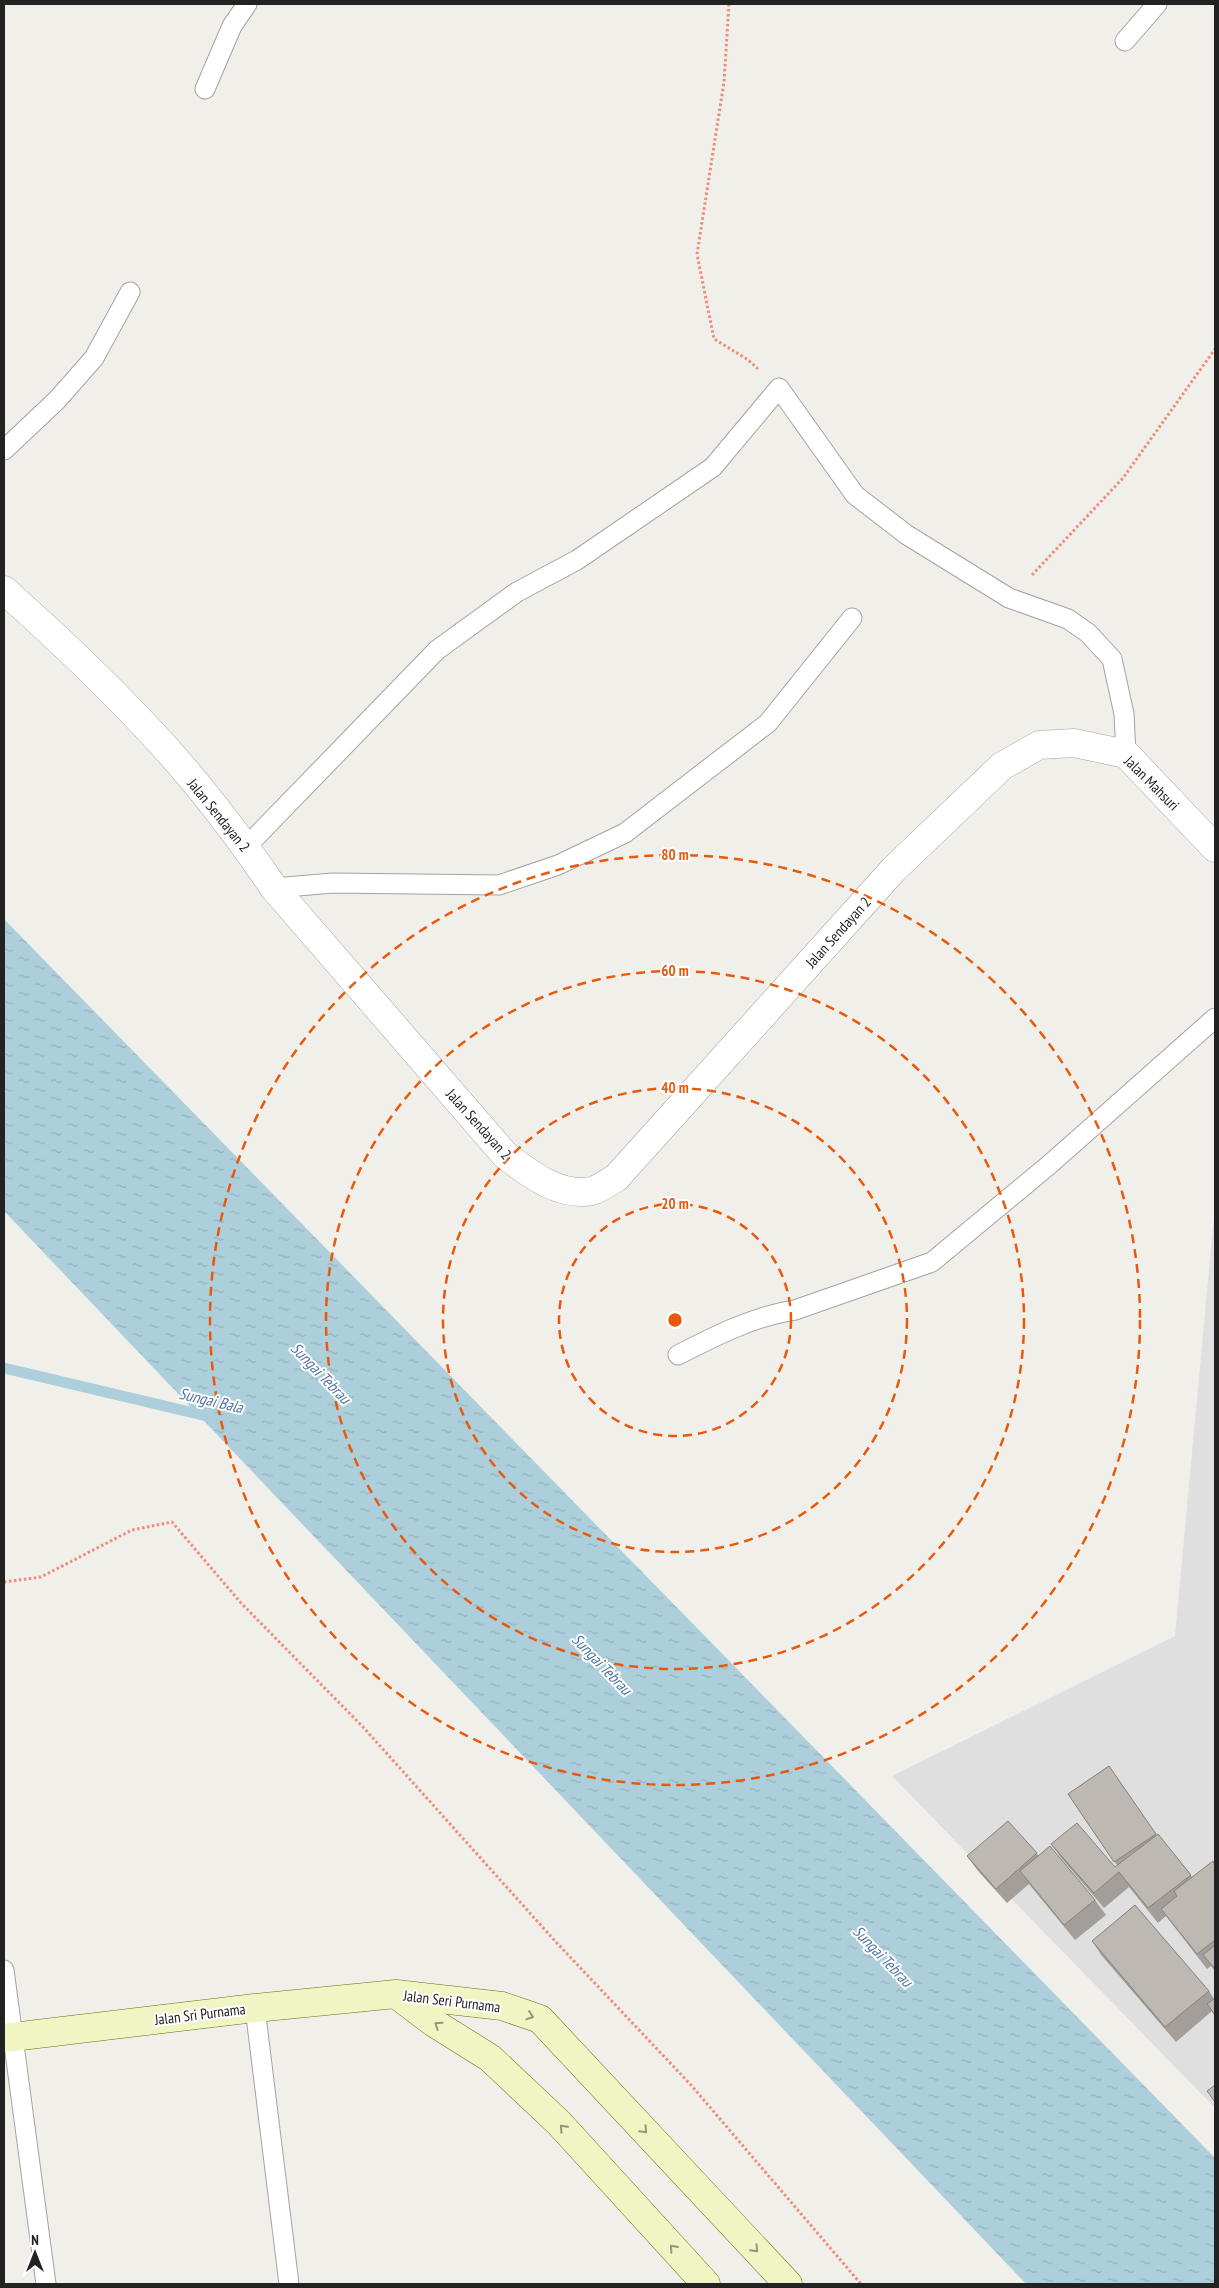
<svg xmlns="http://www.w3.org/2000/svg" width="1219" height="2288" font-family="'PT Sans Narrow',sans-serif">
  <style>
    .residential { fill: #dfdfdf }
    .water { fill: url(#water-ripples) }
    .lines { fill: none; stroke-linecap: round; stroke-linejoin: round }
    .stream { stroke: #adcfdb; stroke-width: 11 }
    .lane-casing { stroke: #a3a3a3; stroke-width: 21 }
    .street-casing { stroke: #a3a3a3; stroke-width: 29 }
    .secondary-casing { stroke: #64730e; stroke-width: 29 }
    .path { stroke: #f08c7b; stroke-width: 3; stroke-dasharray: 2.5 2.5; stroke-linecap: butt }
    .lane { stroke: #fff; stroke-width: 19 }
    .street { stroke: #fff; stroke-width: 28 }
    .secondary { stroke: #f1f5c3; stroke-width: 28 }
    .wall { fill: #a39e99 }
    .building { fill: #beb8b2; stroke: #85817d }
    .oneway { stroke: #94967b }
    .ring { fill: none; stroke: #e8590c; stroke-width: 2.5; stroke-dasharray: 9 6 }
    .labels { text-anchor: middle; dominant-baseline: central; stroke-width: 4; stroke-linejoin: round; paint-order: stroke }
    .street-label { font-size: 15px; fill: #222; stroke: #fff }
    .water-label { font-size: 16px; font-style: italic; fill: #5177a3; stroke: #fff }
    .centre { fill: #e8590c; stroke: #fff; stroke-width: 2.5 }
    .ring-label { font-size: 15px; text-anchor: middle; font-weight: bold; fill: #e8590c; stroke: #fff; stroke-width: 4; stroke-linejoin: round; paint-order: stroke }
  </style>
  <defs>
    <pattern id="water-ripples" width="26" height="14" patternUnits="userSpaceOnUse" patternTransform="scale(1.25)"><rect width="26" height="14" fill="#adcfdb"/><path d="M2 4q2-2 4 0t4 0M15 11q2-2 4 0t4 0" fill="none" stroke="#95b1bc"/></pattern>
  </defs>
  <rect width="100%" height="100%" fill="#f1efe9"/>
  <polygon class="residential" points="1215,1205 1215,2108 892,1776 1175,1636"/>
  <polygon class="water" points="4,919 1215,2158 1215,2284 1026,2284 4,1211"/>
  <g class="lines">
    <polyline class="stream" points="4,1368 211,1417"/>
    <defs>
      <g id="lane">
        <polyline points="1125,41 1157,4"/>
        <polyline points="205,89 232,26 247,4"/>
        <polyline points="4,450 57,400 94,358 130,292"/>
        <polyline points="246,847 437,650 517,592 577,560 713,467 779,388 855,495 907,535 1009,598 1068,619 1088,633 1112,659 1124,714 1126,754"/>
        <polyline points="274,888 333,883 499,885 558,865 625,833 768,723 852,618"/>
        <path d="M678 1355C715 1336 754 1316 795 1310L932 1262 1049 1165 1215 1018"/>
        <polyline points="4,1970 46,2284"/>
        <polyline points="255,2008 289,2284"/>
      </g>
      <path id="street" d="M4 590C59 639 112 689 162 744 203 789 240 838 274 888L506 1156C530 1174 559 1197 592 1191 599 1189 609 1182 616 1178L894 869 1002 766 1039 745 1074 743 1126 754 1215 848"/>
      <g id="secondary">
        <polyline points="397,1995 434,2023 490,2058 559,2123 706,2284"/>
        <polyline points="4,2038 255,2008 396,1994 502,2006 540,2019 788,2284"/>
      </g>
    </defs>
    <use href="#lane" class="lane-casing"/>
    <use href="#street" class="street-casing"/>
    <use href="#secondary" class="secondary-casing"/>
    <g class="path">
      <polyline points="729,4 724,82 697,254 714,339 747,359 758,369"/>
      <polyline points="1032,575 1123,478 1215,349"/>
      <polyline points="4,1582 41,1577 132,1530 172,1522 241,1603 363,1727 555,1941 691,2085 861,2284"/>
    </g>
    <use href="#lane" class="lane"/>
    <use href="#street" class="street"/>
    <use href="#secondary" class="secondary"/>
  </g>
  <g class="wall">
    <polygon points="1109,1766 1156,1834 1192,1877 1215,1865 1215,1971 1211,1966 1207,1969 1166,1916 1158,1923 1129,1887 1104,1908 1062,1859 1051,1844 1115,1867 1117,1865 1068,1794"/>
    <polygon points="1037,1853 1038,1856 1095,1900 1106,1915 1075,1940 1029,1884 1007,1903 978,1871 967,1856"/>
    <polygon points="1092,1941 1209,1991 1214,1999 1215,1998 1215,2016 1212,2011 1176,2042 1102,1956"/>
  </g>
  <g class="building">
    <polygon points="1109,1766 1156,1834 1114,1862 1068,1794"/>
    <polygon points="1008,1821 1037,1853 996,1889 967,1856"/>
    <polygon points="1077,1823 1115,1867 1158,1834 1191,1875 1148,1908 1119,1872 1094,1893 1051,1844"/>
    <polygon points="1050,1846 1095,1900 1064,1925 1020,1871"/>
    <polygon points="1213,1861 1215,1865 1215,1940 1197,1954 1161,1909 1177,1896 1174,1891"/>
    <polygon points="1135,1905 1209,1991 1165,2027 1092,1941"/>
    <polygon points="1215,1945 1215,1969 1203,1955"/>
    <polygon points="1215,1998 1215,2015 1207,2004"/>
    <polygon points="1215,2085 1215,2102 1207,2091"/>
  </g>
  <defs><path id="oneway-chevron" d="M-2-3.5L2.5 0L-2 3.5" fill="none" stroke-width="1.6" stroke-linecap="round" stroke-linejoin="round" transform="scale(1.25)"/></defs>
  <g class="oneway">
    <use href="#oneway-chevron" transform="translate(530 2016) rotate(19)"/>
    <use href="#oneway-chevron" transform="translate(438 2025) rotate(-146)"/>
    <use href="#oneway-chevron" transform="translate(563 2128) rotate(-133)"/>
    <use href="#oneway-chevron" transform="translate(644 2130) rotate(47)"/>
    <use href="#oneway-chevron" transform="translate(673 2248) rotate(-132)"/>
    <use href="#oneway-chevron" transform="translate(755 2249) rotate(47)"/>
  </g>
  <g class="ring">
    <circle cx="675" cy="1320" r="116"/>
    <circle cx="675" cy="1320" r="232"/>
    <circle cx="675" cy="1320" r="349"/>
    <circle cx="675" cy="1320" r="465"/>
  </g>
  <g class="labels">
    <g class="street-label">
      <text transform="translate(1152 783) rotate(45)">Jalan Mahsuri</text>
      <text transform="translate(219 815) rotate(51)">Jalan Sendayan 2</text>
      <text transform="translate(838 932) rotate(-48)">Jalan Sendayan 2</text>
      <text transform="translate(479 1124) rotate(48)">Jalan Sendayan 2</text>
      <text transform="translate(452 2001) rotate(7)">Jalan Seri Purnama</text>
      <text transform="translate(200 2014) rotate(-7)">Jalan Sri Purnama</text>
    </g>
    <g class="water-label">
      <text transform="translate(321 1373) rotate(46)">Sungai Tebrau</text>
      <text transform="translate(211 1400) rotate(13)">Sungai Bala</text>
      <text transform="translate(602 1664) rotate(46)">Sungai Tebrau</text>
      <text transform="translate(883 1956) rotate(46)">Sungai Tebrau</text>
    </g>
  </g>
  <circle cx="675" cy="1320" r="8" class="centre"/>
  <g class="ring-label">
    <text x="675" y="860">80 m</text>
    <text x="675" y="976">60 m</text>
    <text x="675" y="1093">40 m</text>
    <text x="675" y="1209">20 m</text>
  </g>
  <rect width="1219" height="2288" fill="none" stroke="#222222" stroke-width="10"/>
  <g transform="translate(35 2253)" stroke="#ffffff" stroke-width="4" paint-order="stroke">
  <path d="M0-4L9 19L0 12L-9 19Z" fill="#222222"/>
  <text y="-8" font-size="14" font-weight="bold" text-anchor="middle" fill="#222222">N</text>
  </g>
</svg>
